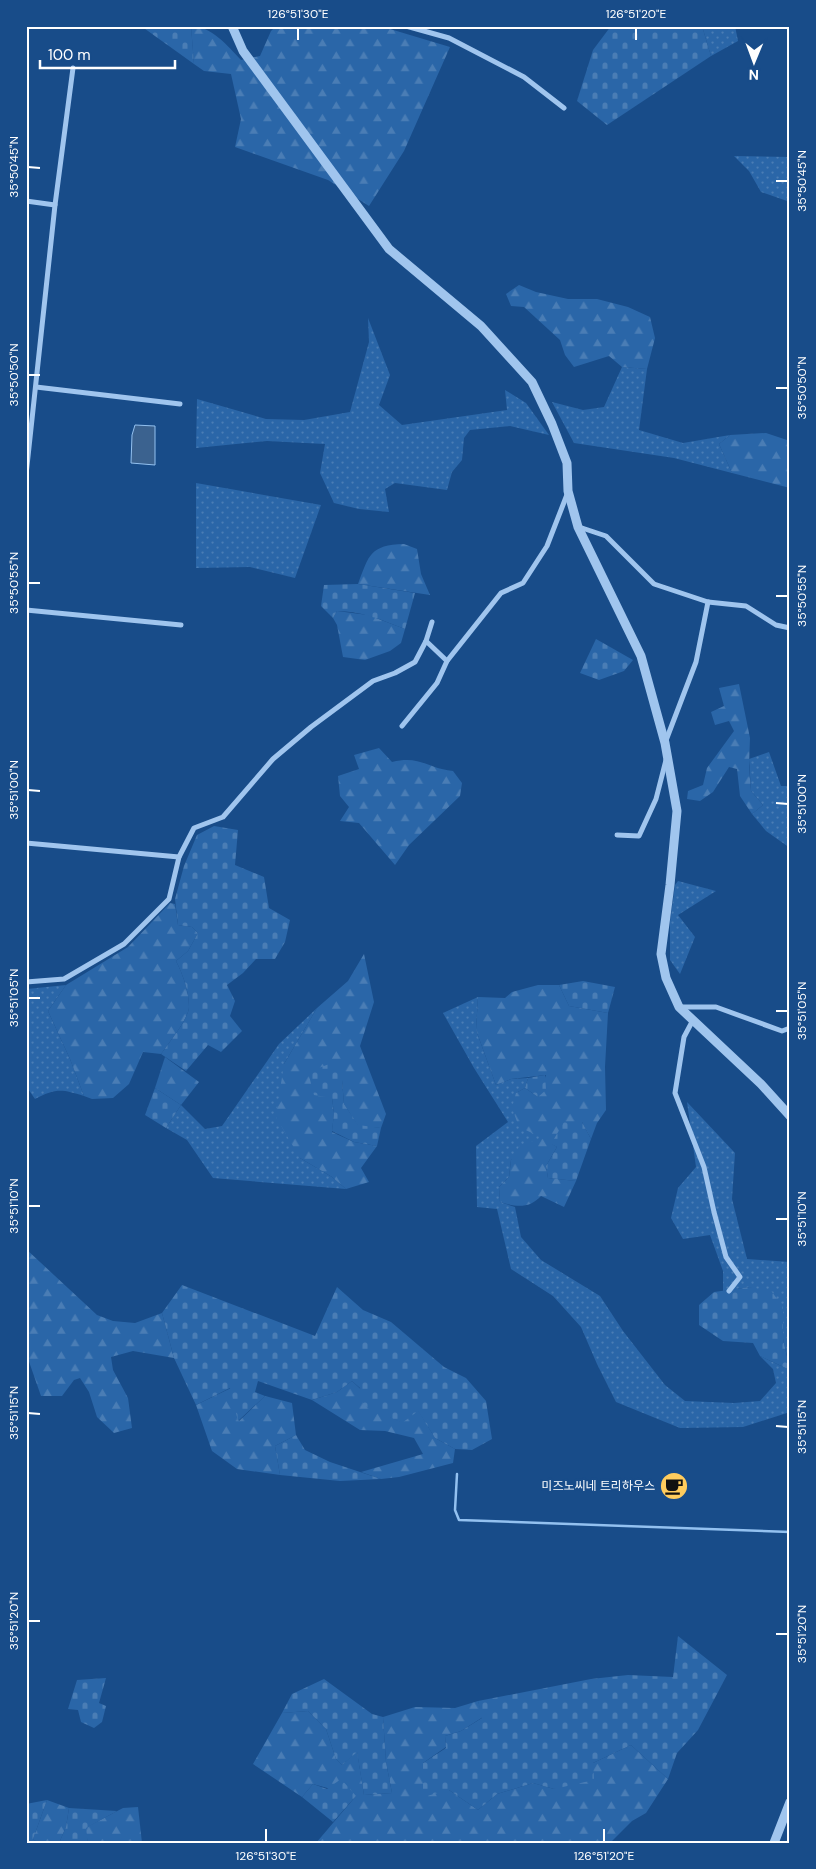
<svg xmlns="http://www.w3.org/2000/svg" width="816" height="1869" font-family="'DM Sans','Noto Sans KR',sans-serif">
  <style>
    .grass { fill: url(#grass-dots) }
    .forest { fill: url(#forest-firs) }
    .cemetery { fill: url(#cemetery-stones) }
    .water { fill: #3b628f; stroke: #93c1f0 }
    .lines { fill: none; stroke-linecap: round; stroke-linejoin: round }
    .stream { stroke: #93c1f0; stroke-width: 2.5 }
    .minor { stroke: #a0c5ee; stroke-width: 5 }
    .tertiary { stroke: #a0c5ee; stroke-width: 9 }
    .ticks { fill: none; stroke: #fff; stroke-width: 2 }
    .labels { text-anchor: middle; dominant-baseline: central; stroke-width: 4.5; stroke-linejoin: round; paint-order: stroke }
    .poi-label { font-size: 12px; fill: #fff; stroke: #184c89; text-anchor: end }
    .neatline { fill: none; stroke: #fff; stroke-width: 2 }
    .ticks-label { font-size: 12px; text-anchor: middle; fill: #fff }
  </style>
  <defs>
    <pattern id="grass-dots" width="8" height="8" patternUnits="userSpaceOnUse" patternTransform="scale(1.25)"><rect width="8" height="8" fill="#2a66a8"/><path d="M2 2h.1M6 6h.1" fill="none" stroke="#4a7db5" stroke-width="1.8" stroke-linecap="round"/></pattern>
    <pattern id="forest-firs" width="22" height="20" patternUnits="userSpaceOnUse" patternTransform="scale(1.25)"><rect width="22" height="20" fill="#2a66a8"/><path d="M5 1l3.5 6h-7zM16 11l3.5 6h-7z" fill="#4a7db5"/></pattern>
    <pattern id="cemetery-stones" width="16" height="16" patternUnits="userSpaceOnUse" patternTransform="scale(1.25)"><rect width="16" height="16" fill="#2a66a8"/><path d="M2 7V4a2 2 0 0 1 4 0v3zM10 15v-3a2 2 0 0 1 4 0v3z" fill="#4a7db5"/></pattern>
  </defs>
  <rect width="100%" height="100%" fill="#184c89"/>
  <g class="grass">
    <polygon points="702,26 735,26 738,41 711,56"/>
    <polygon points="734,156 790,157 790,202 761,192 749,171"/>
    <polygon points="368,318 390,375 379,405 402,425 507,410 505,390 526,403 549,435 510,426 470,430 464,438 462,460 452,472 447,490 395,483 385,489 389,512 359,509 334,503 320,473 325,444 267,441 196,448 197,399 266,419 304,420 350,412 369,342"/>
    <polygon points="622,367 647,369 639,430 683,443 730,435 719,444 732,473 674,458 574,443 552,402 583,410 604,407"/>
    <polygon points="196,483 321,505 295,578 250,567 196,568"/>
    <polygon points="769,752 781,786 790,786 790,848 766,831 752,814 763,805 751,791 749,759"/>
    <polygon points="678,881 716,891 678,915 695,937 680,974 670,960 670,922 675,885"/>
    <path d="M66 985 48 1011 70 1059 84 1096C62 1089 56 1088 35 1099L26 1086 27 989Z"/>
    <polygon points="478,997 476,1030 496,1085 511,1079 528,1078 525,1088 516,1093 544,1138 511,1160 509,1177 499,1187 500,1202 515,1207 521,1237 541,1260 600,1296 623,1331 665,1385 685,1401 734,1403 760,1401 776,1383 773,1369 760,1356 790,1370 790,1412 743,1427 680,1428 616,1402 597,1364 581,1327 553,1296 511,1269 497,1209 477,1207 476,1146 508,1122 474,1068 443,1013"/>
    <polygon points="317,1008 284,1064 300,1158 332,1177 346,1189 213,1178 187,1140 166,1128 181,1105 205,1129 222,1126 279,1044"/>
    <polygon points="687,1102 735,1153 732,1199 747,1259 790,1262 790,1369 783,1339 783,1307 750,1287 723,1291 723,1271 710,1235 683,1239 671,1218 678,1188 696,1167"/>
  </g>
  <g class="forest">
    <path d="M191 26C211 26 228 46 241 60L260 56 271 31 276 26H380L450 47 404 151 369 206 328 180 235 147 241 119 231 74 204 71 194 64Z"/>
    <polygon points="519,285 536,292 568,299 597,299 628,307 650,317 655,338 647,369 622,367 609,356 574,367 565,355 560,340 524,307 511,306 506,294"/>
    <polygon points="766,433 790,441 790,488 732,473 719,444 730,435"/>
    <path d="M404 544 417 549 421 574 430 595 358 584C369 555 370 545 404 544Z"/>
    <polygon points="337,611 368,615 405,629 401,643 390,651 365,660 343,657 337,625 333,618"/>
    <polygon points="739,684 750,738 749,766 751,791 763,805 752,814 740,796 737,769 729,767 713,792 700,801 687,799 688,791 703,785 707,768 734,731 729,721 715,725 711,712 724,706 719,688"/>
    <path d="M379 748 392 762C420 755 426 768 453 771L462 783 460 796 409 845 395 865 359 823 340 821 349 807 340 796 338 776 359 769 354 755Z"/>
    <path d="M170 903 175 904 178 925 192 927 198 933 188 951 176 961C183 975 189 991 189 1007 189 1018 168 1044 161 1054L143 1052 129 1084 113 1098 92 1099 84 1096 70 1059 48 1011 66 985 128 947Z"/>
    <polygon points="364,954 374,1002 360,1046 386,1114 381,1128 358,1126 344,1104 342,1080 332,1098 334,1113 332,1132 354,1142 377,1146 361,1168 369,1182 346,1189 332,1177 300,1158 276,1117 284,1064 317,1008 348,981"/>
    <path d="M538 985H559L569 1006 608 1013 605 1067 606 1110 597 1123 591 1139 582 1122 552 1144 557 1147 546 1166 548 1178 576 1181 564 1207 541 1196C529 1209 516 1207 500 1202L499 1187 509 1177 511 1160 520 1145 543 1138 519 1127 512 1108 516 1093 525 1088 538 1097 546 1075 511 1079 496 1085 476 1030 478 997 505 998 512 992Z"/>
    <polygon points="165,1057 199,1082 181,1105 155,1088"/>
    <polygon points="26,1249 97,1315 113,1321 135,1323 162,1313 174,1358 133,1351 111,1357 113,1370 128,1398 132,1428 114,1433 97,1417 89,1392 80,1378 74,1380 62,1396 41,1396 26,1353"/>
    <polygon points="352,1381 390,1417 401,1422 418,1410 435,1438 455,1449 453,1463 399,1477 381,1479 361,1472 423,1454 414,1438 385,1431 360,1430 312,1400 337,1392"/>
    <polygon points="231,1388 239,1421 265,1396 292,1403 296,1435 275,1446 280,1475 237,1469 212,1451 196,1405"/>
    <polygon points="478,1701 483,1717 461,1731 445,1736 446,1747 423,1763 449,1790 478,1810 497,1794 533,1783 554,1789 593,1763 631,1745 668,1779 646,1813 632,1821 610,1843 316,1843 356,1796 313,1784 302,1797 253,1764 282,1713 308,1711 326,1729 336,1759 342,1765 357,1751 364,1795 392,1793 386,1762 383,1717 415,1707 455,1708"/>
    <polygon points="47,1800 69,1808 66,1827 59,1843 38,1843 33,1839"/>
    <polygon points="138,1807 142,1843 88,1843 85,1828 123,1808"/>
  </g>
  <g class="cemetery">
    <polygon points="141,26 191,26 194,64"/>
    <polygon points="611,26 702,26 711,56 607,125 577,101 593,50"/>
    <path d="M358 584 415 593 405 629C382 620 361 611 337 611L333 618 321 606 324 585Z"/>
    <polygon points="596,639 633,660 624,671 599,680 580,673"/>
    <path d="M214 826 238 830 235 865 264 877 269 908 290 920 285 942 275 959H256L243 973 227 985 235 1001 230 1016 242 1031 221 1052 208 1045 186 1071 161 1054C168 1044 189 1018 189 1007 189 991 183 975 176 961L188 951 198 933 192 927 178 925 175 899 184 866 197 835Z"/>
    <polygon points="583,981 615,987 608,1013 569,1006 559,985"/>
    <polygon points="332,1063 342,1080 344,1104 358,1125 381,1128 377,1146 354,1142 332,1131 334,1113 332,1098 314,1095 308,1072"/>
    <polygon points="545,1075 546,1090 538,1097 525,1088 528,1078"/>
    <polygon points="155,1088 181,1105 166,1128 145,1115"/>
    <polygon points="564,1122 582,1122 591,1139 576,1181 548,1178 546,1166 557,1147 551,1144"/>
    <polygon points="182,1285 315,1336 337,1287 363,1310 391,1322 444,1367 466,1378 486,1401 492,1439 472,1450 455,1449 435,1438 418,1411 402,1423 363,1405 360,1388 352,1381 337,1392 312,1400 258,1381 255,1392 265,1396 238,1421 230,1388 196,1405 174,1358 162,1313"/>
    <polygon points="750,1287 772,1292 783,1307 783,1339 790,1370 760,1356 753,1343 723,1341 699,1325 699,1305 714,1292"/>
    <polygon points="296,1435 305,1450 330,1462 381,1479 340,1481 280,1475 275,1446"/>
    <polygon points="678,1636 727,1675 698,1730 677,1753 668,1779 631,1745 593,1763 594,1780 554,1789 533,1783 497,1794 478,1810 449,1790 423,1797 423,1763 446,1748 445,1736 461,1731 482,1718 478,1701 591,1679 628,1675 673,1677"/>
    <polygon points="106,1678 99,1703 106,1706 102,1722 94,1728 81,1722 78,1710 68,1709 77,1680"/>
    <polygon points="324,1679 372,1714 383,1717 386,1762 392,1793 364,1795 357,1752 342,1765 336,1759 326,1729 308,1711 282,1713 292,1694"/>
    <polygon points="341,1779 356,1796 333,1822 302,1797 313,1784 327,1789"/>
    <polygon points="47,1800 33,1839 38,1843 26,1843 26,1804"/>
    <polygon points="69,1808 117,1811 86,1828 88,1843 59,1843 66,1827"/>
  </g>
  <polygon class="water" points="135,425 155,426 155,465 131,463 132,435"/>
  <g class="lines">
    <polyline class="stream" points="457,1474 455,1510 459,1520 790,1532"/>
    <g class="minor">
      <polyline points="406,26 449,38 524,77 564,108"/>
      <polyline points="26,201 55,205"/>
      <polyline points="36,387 180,404"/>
      <polyline points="26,475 55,205 73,68"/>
      <polyline points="579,527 606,536 654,584 708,602 746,606 776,625 790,628"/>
      <polyline points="26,610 181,625"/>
      <polyline points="426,641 447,661"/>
      <polyline points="402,726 437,683 447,661 501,593 523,583 547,546 568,492"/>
      <polyline points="665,743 696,662 708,602"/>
      <polyline points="617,835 639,836 656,799 666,760"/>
      <polyline points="26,843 179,857"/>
      <polyline points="26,982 64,979 124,944 169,899 179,857 194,828 223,817 273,759 311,727 373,681 395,673 415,662 426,641 432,622"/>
      <polyline points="680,1007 716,1007 782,1031 790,1028"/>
      <polyline points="693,1020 684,1037 675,1093 704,1167 714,1212 726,1257 740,1277 729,1291"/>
    </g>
    <g class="tertiary">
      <polyline points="232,26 243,51 389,249 481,326 532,382 552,424 567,463 568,491 578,527 641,656 665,743 677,811 670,885 661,954 666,978 679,1007 761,1084 790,1116"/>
      <polyline points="774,1843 790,1802"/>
    </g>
  </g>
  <path class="ticks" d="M298 40V28M636 40V28M28 167 40 168M776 181H788M28 375H40M776 388H788M28 583H40M776 596H788M28 790 40 791M776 803 788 804M28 998H40M776 1011H788M28 1206H40M776 1219H788M28 1413 40 1414M776 1426 788 1427M28 1621H40M776 1634H788M266 1842V1829M604 1842V1829"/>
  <defs>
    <symbol id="cafe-disc" viewBox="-11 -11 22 22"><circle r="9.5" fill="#ffcc5d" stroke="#184c89"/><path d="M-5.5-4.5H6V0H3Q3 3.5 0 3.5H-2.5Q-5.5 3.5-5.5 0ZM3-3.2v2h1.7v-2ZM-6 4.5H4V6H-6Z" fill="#111"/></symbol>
  </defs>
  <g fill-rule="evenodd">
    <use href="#cafe-disc" x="658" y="1470" width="32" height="32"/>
  </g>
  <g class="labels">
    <g class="poi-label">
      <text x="655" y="1486">미즈노씨네 트리하우스</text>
    </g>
  </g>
  <rect width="816" height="1869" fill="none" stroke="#184c89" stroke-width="55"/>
  <g transform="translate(754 62) rotate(181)" stroke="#184c89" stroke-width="4" paint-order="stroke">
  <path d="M0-4L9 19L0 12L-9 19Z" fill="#ffffff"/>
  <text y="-8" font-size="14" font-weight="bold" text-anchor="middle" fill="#ffffff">N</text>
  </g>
  <path d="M40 60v8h135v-8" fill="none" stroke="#ffffff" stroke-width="2.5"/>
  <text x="48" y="60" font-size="15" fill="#ffffff" stroke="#184c89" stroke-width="4" paint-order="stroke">100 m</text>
  <rect x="28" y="28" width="760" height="1814" class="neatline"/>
  <g class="ticks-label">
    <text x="298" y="18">126°51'30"E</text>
    <text x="636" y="18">126°51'20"E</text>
    <text transform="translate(14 167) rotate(-90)" y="4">35°50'45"N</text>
    <text transform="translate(802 181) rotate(-90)" y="4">35°50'45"N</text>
    <text transform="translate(14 375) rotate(-90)" y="4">35°50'50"N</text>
    <text transform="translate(802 388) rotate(-90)" y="4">35°50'50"N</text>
    <text transform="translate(14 583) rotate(-90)" y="4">35°50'55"N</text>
    <text transform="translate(802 596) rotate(-90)" y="4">35°50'55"N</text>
    <text transform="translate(14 790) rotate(-90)" y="4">35°51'00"N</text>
    <text transform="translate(802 804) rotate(-90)" y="4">35°51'00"N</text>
    <text transform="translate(14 998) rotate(-90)" y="4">35°51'05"N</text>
    <text transform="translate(802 1011) rotate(-90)" y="4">35°51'05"N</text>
    <text transform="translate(14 1206) rotate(-90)" y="4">35°51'10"N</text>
    <text transform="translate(802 1219) rotate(-90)" y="4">35°51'10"N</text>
    <text transform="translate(14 1413) rotate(-90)" y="4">35°51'15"N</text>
    <text transform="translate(802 1427) rotate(-90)" y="4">35°51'15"N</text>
    <text transform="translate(14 1621) rotate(-90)" y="4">35°51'20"N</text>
    <text transform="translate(802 1634) rotate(-90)" y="4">35°51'20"N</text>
    <text x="266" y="1860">126°51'30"E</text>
    <text x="604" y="1860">126°51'20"E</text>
  </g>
</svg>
